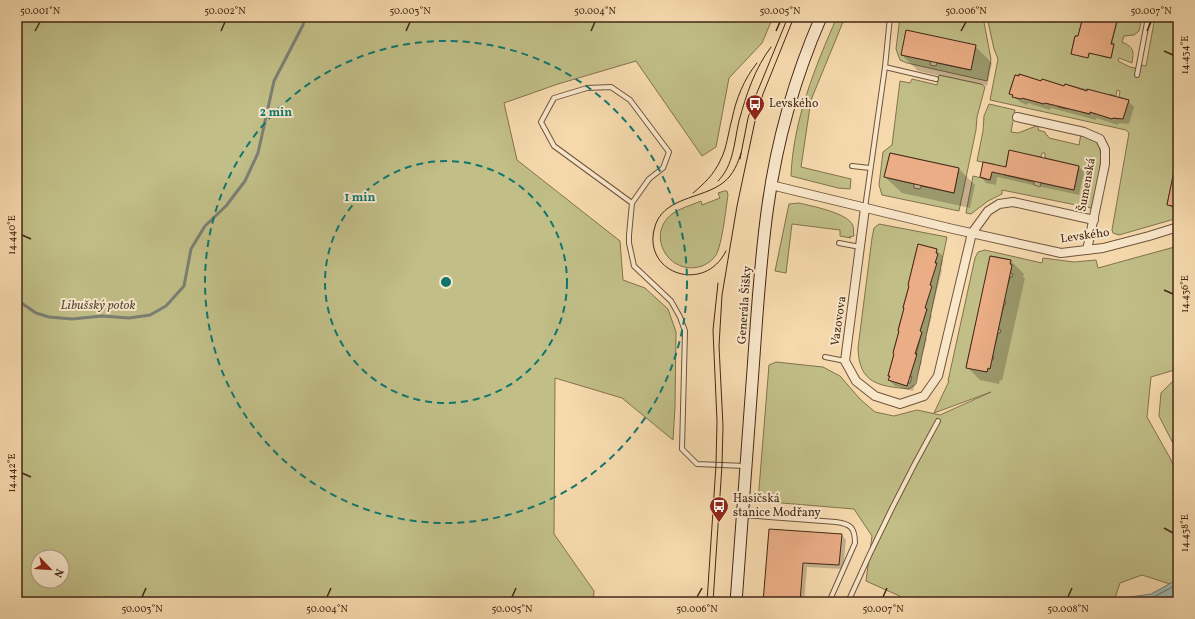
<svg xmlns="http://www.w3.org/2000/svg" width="1195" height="619" font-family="Vollkorn,serif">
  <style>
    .green { fill: #c1be87; stroke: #82724e; fill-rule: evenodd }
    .water { fill: #9ebab2; stroke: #7a7f74 }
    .shadow { fill: #0003 }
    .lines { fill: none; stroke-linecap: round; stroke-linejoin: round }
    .shore { stroke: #707064; stroke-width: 1 }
    .stream { stroke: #7a7f74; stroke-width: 3 }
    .building { fill: #eaad85; stroke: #432716 }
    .lane-casing { stroke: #70543c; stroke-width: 6 }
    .street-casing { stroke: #70543c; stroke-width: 10 }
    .secondary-casing { stroke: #432716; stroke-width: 13 }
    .lane { stroke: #f9e7ca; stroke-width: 4 }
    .street { stroke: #f9e7ca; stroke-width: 8 }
    .secondary { stroke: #f9e7ca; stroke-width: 11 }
    .tram { stroke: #432716; stroke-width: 1 }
    .ticks { fill: none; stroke: #432716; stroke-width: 1.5 }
    .ring { fill: none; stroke: #0f766e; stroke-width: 2; stroke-dasharray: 7 5 }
    .labels { text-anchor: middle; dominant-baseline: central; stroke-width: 4; stroke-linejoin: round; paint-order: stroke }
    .poi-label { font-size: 12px; fill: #432716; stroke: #f9e7ca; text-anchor: start }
    .street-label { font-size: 12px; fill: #432716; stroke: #f9e7ca }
    .water-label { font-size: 13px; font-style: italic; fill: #5a4c3d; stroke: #f9e7ca }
    .centre { fill: #0f766e; stroke: #f9e7ca; stroke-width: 2 }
    .ring-label { font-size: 12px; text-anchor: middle; font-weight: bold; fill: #0f766e; stroke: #f9e7ca; stroke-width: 4; stroke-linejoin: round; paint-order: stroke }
    .neatline { fill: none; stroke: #432716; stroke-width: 1.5 }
    .ticks-label { font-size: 10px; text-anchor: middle; fill: #432716 }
  </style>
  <rect width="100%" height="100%" fill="#f6daae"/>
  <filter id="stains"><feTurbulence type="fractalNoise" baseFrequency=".005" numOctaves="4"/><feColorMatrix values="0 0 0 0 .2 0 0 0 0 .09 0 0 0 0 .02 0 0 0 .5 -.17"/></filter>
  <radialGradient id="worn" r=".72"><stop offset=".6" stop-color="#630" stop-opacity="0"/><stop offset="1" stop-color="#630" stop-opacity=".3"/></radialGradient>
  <g class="green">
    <path d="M17 17H773L762 43 729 78 716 147 702 156 636 61 558 84 504 103 517 160 620 241 623 280 645 288 668 309 676 332 675 407 673 440 622 398 555 378 554 534 594 591 593 602H17ZM38 557H62V581H38Z"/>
    <path d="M837 17H845L811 100 801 167 851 179 850 189 838 188 791 176C793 121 815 67 837 17Z"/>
    <path d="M900 17H983L991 59 987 81 907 63 900 60 896 49ZM976 46 970 70 937 63 936 66 930 65 931 61 901 55Z"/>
    <path d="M987 17H1083L1078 36H1075L1071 54 1090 49 1102 51 1101 56 1110 58 1114 44 1092 39 1118 17H1142L1139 31 1134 35 1124 36 1122 42C1134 47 1134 51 1132 63L1119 58 1118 61 1130 67 1140 69 1142 65 1146 66 1155 17H1178V155L1167 204 1178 207V218L1119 235 1113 233 1112 230 1129 133 1126 130 990 100 998 59 994 49ZM1019 74 1041 81 1042 79 1064 86 1065 84 1109 96 1110 94 1116 96 1117 90 1120 91 1119 97 1129 100 1123 118 1119 117 1118 119 1113 118 1112 119 1103 116 1096 112V114L1090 112 1089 114 1068 108 1067 109 1058 107V105L1045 103 1044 104 1022 98 1021 99 1013 97V95L1009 93 1015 75 1019 76Z"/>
    <path d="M939 75 981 84 985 87 977 117 976 130 959 211 882 195 879 185 883 152 892 145 900 81 910 83 912 79 937 85ZM890 153 959 168 954 193 921 186 920 189 914 188V184L884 177Z"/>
    <path d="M989 104 1015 110 1011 132 1018 133 1039 125 1038 130 1045 132 1046 135H1047L1049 138 1079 145 1081 134C1088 137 1096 139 1099 146 1104 157 1096 197 1091 208L1002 190V194L988 201 971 214 966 213 973 176 990 180 993 164 977 161 983 131 984 116ZM1009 151 1041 157 1042 153H1045V158L1079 166 1074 190 1041 183 1040 187 1034 185V182L1004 175Z"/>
    <path d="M724 191H727L728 195C726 208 722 245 716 255 713 260 707 264 702 266 669 277 645 235 672 214 680 208 692 205 701 201L702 205 720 198 718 193Z"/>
    <path d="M799 203C811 206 849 213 853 226 854 229 853 233 854 236L849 237 851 238 840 236V230L792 224 786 273 775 271 789 204Z"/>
    <path d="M879 224 947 237 916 384 909 389C879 386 859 384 858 348L872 238 874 228ZM918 244 937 249 936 253 937 254 925 308 927 309 920 331 922 332 910 377H912L910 383H908L907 386 889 380 890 376H888L894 354 893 353 899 331 898 330 904 308 903 307 909 286 908 285Z"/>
    <path d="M1178 246V369L1151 377 1147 417 1170 458 1174 467 1177 468 1178 470V579L1170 584 1142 575 1120 583 1114 601 1111 602H913L866 581 872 536 854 509 758 501 769 365 776 362 823 367 840 376 860 399 875 412 894 416 917 410 940 415 991 392 934 413 949 381H948L975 258 978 252 985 250 1042 263 1043 258 1074 262 1096 260 1098 268ZM991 256 1011 260 1010 264 1012 265 1010 273 1013 274 1012 277H1010L1008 285H1006L1004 301 1006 302 1005 305H1004L998 329 1001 330 1000 333H998L992 357H994L993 360H991L990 368H988L987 372 966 367Z"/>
    <polygon points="1178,380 1178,453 1159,416 1161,393 1172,382"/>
  </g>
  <polygon class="water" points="1178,579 1178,602 1111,602 1123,598 1151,594"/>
  <g class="shadow">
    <polygon points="1084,17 1119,17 1112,45 1114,46 1112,58 1090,54 1089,58 1072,54 1079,38"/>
    <polygon points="975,46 992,63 987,86 918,71 902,55"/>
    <polygon points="1042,82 1110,97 1111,95 1128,101 1134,107 1129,124 1119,123 1118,125 1096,118 1096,120 1051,108 1050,110 1028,103 1027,105 1020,102 1010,93"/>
    <polygon points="1178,159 1178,214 1168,204"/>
    <polygon points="984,163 1006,169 1079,167 1084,172 1079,195 997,177 996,185 986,183 981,177"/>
    <polygon points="959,169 975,185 970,208 902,193 885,177"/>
    <polygon points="936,250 943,256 942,259 943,261 941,269 942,270 931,314 932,316 926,337 927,339 921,360 922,361 913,391 895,386 889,380 890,377 889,376"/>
    <polygon points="991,257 1011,261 1024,274 1023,277 1025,278 1002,381 1000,380 999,384 980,380 967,367"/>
    <polygon points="770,530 842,535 846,540 843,569 807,567 804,602 764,602"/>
  </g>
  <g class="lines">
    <polyline class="shore" points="1123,602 1152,598 1178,584"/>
    <polyline class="stream" points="17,300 36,313 49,317 72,319 102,316 129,318 150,315 166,306 184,286 191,249 205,226 226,206 245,181 258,153 274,81 303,25 305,17"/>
  </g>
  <g class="building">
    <polygon points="1083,17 1118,17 1111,44 1114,44 1111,58 1089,53 1088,58 1071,54 1075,36 1078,36"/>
    <polygon points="906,30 976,45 971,70 901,55"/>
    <polygon points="1019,74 1041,81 1042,79 1064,86 1065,84 1087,91 1087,89 1129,100 1123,119 1113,118 1112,119 1090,112 1090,114 1045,103 1044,104 1022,98 1021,99 1012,97 1013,95 1009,94 1015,75 1019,76"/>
    <polygon points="1009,150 1079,166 1074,190 992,172 990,180 980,177 983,162 1006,167"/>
    <polygon points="890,153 959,168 954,193 884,177"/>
    <polygon points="1174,171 1178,171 1178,207 1167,205"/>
    <polygon points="918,244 937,249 936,253 938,254 935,263 937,263 930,285 932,286 925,308 927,309 920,331 922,332 915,354 917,354 907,386 888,380 890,376 888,376 894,354 893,353 899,331 898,331 904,308 903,308 909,286 908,285"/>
    <polygon points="990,256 1011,260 1010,264 1012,265 990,369 988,368 987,372 966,368"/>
    <polygon points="769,529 842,534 839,565 803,563 800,602 763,602"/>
  </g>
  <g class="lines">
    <defs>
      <g id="lane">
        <polyline points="885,67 936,79"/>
        <polyline points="1137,75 1148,17"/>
        <polyline points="852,166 870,168"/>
        <polyline points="632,203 554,146 541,122 554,98 587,88 611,87 630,100 669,152 663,168 649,179 632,203 629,235 629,243 634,266 671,301 680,317 685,331 682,449 697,464 745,466"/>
        <polyline points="865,208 885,67 890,17"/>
        <polyline points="839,243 860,247"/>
        <polyline points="825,357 845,361"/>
        <path d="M743 515 836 522C851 524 855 528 855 543L829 602"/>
        <path d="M848 602C875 541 905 480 938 421"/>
      </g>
      <g id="street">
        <polyline points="1017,117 1084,132 1100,139 1105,149 1105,164 1087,250"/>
        <polyline points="771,185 953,229 1061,253 1103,248 1149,236 1178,227"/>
        <polyline points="865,208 845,361 856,381 875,396 900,404 924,396 938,376 972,233 988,211 999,204 1013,202 1094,220"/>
      </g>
      <path id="secondary" d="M736 602C742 525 747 448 753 370 757 315 760 260 768 205 777 140 795 77 821 17"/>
    </defs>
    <use href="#lane" class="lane-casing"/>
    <use href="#street" class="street-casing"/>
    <use href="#secondary" class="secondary-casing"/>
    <use href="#lane" class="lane"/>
    <use href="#street" class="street"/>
    <use href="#secondary" class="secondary"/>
    <g class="tram">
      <polyline points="740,159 748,118 754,100 788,17"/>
      <path d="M718 181C734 165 734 142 739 121 746 95 755 68 771 47"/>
      <path d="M693 193C704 184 714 174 720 161 727 148 728 133 732 119 736 99 744 79 757 63"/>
      <path d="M726 251C705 294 644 274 654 230 661 196 702 200 724 182 733 175 738 163 741 153"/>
      <polyline points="707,602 716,465 717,421 713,330 718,283"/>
      <polyline points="713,602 722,465 723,426 719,346 722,295 737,206 755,121 763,94 794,17"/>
    </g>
  </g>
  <path class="ticks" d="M35 31 40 22M221 31 225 22M406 31 410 22M591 31 595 22M776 31 780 22M961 31 966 22M1147 31 1151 22M1164 51 1173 55M22 235 31 239M1164 290 1173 294M22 473 31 477M1164 528 1173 533M142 597 146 588M327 597 331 588M512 597 516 588M697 597 702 588M883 597 887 588M1068 597 1072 588"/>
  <g class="ring">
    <circle cx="446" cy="282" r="121"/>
    <circle cx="446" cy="282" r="241"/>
  </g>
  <defs>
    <symbol id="bus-pin" viewBox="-11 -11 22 30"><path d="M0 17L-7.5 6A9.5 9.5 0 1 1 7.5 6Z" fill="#8f2418" stroke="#f9e7ca"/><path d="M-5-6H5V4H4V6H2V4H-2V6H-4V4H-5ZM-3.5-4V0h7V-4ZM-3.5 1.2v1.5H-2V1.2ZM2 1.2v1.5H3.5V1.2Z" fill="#fff"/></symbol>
  </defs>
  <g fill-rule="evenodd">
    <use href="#bus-pin" x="744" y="93" width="22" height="30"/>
    <use href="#bus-pin" x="708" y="495" width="22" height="30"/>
  </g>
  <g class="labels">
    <g class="poi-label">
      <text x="769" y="104">Levského</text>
      <text x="733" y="499">Hasičská<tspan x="733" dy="14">stanice Modřany</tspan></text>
    </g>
    <g class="street-label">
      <text transform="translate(1087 185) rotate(-80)">Šumenská</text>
      <text transform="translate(1085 236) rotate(-8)">Levského</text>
      <text transform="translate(745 305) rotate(-86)">Generála Šišky</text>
      <text transform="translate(839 321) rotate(-82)">Vazovova</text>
    </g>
    <g class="water-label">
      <text x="98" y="306">Libušský potok</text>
    </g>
  </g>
  <circle cx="446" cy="282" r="6" class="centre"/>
  <g class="ring-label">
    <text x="276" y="116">2 min</text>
    <text x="360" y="201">1 min</text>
  </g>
  <rect width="1195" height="619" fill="none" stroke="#f6daae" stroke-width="44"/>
  <g transform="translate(50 569) rotate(115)"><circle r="19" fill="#f9e7ca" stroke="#b09a82"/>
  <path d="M0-3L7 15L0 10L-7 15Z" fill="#8f2418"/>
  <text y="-6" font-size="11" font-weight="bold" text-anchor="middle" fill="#432716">N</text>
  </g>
  <rect x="22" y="22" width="1151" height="575" class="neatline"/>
  <g class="ticks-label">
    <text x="40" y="14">50.001°N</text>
    <text x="225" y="14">50.002°N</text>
    <text x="410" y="14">50.003°N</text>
    <text x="595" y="14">50.004°N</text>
    <text x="780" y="14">50.005°N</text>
    <text x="966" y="14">50.006°N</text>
    <text x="1151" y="14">50.007°N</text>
    <text transform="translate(1184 55) rotate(-90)" y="4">14.434°E</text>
    <text transform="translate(11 235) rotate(-90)" y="4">14.440°E</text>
    <text transform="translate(1184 294) rotate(-90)" y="4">14.436°E</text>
    <text transform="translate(11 473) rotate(-90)" y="4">14.442°E</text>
    <text transform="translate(1184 533) rotate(-90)" y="4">14.438°E</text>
    <text x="142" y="612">50.003°N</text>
    <text x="327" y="612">50.004°N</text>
    <text x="512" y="612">50.005°N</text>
    <text x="697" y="612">50.006°N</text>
    <text x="883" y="612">50.007°N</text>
    <text x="1068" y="612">50.008°N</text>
  </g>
  <rect width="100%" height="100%" filter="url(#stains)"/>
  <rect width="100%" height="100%" fill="url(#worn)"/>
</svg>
